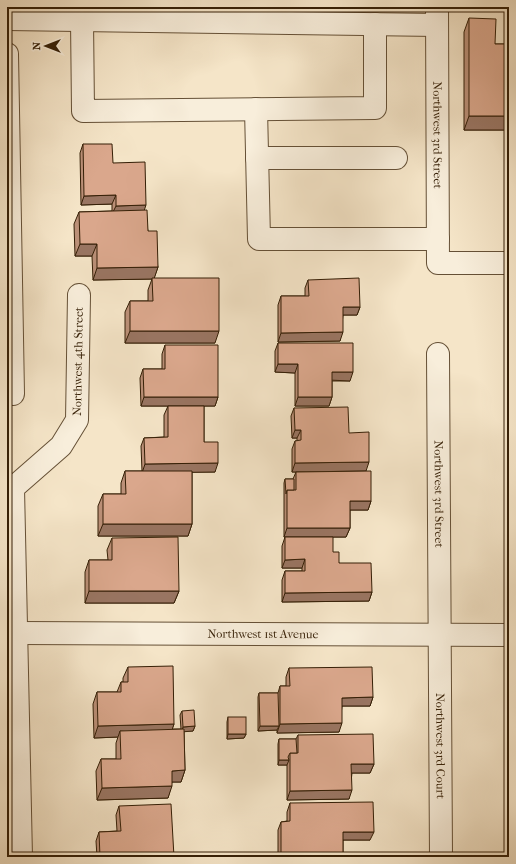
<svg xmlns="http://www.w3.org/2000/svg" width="516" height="864" font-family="'IM FELL French Canon',serif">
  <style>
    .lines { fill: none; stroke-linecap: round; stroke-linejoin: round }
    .minor-casing { stroke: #655036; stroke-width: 24 }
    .minor { stroke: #f8eedb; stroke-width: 22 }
    .wall { fill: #bb9078; stroke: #351f06 }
    .shaded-wall { fill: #997562; stroke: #351f06 }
    .building { fill: #daa78c; stroke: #351f06 }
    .labels { text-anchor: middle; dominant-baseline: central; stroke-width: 3; stroke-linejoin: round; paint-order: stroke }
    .street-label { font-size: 12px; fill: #351f06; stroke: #f8eedb }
  </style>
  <rect width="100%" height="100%" fill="#f5e5c8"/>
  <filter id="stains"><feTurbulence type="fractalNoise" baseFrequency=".005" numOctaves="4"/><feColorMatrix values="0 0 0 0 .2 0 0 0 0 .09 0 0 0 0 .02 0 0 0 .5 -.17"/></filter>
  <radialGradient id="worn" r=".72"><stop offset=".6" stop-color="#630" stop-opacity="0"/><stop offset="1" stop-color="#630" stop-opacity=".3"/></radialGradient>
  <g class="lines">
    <defs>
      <g id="minor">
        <path id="s1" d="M437 7 438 263H509"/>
        <polyline points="7,19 437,25"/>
        <polyline points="82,20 83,111 375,108 375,24"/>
        <polyline points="7,54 13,394"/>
        <polyline points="256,109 259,239 438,239"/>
        <polyline points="257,158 396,158"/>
        <path id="s2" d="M438 354 441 857"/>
        <path id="s3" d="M17 633 509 635"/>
        <path id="s4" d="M21 857 13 488 61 446 77 420 79 295"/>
      </g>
    </defs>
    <use href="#minor" class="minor-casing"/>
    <use href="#minor" class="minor"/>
  </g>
  <g class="wall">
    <polygon points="469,18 495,44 509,44 509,130 464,130 464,32"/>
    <polygon points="83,144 113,163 144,210 148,231 158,267 154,278 215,343 125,343 125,312 130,301 148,301 148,290 152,279 93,280 92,256 75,256 74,224 79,212 112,211 112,204 81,205 80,153"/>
    <polygon points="308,280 360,307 357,315 343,315 340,341 278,342 278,305 281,296 305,296 305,288"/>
    <polygon points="278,343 350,381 332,381 332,397 329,406 295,406 295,373 275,372 275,351"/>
    <polygon points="165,345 218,397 215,406 204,406 204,442 215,472 192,472 192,524 188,536 98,536 98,506 103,494 121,494 121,483 125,471 142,471 141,446 144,438 164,437 164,415 168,406 191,406 141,406 140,378 143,369 162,369 162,354"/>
    <polygon points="294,408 349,433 366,471 309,472 371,501 368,510 350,510 350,528 346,537 284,537 284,483 285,479 293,479 296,472 292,472 292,449 295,441 297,441 297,438 292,438 291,416"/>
    <polygon points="285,537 333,552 339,563 372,592 369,601 282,602 282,580 285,571 302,571 302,568 282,568 282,546"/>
    <polygon points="112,538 179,591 174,603 85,603 85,572 89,560 108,560 107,550"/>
    <polygon points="128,667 174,724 172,729 181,729 180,715 182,711 195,726 193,731 184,731 185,770 181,782 172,782 168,798 97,800 96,771 101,759 116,759 116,743 118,737 94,738 93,704 97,692 117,692 121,682 123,682 123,678"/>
    <polygon points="289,668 373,697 370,706 342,706 339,732 277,733 277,730 258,731 258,697 259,693 278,693 280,686 286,686 286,677"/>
    <polygon points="228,717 246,734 244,738 227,739 227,722"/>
    <polygon points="298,735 374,764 370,773 352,773 349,799 287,800 287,765 278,765 278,744 279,739 296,739"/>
    <polygon points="509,741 509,791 508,791 507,746"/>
    <polygon points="290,803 370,840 343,840 343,857 278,857 278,830 281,822 287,821 287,812"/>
    <polygon points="119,806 174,857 97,857 96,841 99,832 117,831 116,815"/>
  </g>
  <g class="shaded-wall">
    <polygon points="469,116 509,116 509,130 464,130"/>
    <polygon points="116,195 112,204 81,205 84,196"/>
    <polygon points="146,205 143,214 112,214 116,206"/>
    <polygon points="80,244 97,244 92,256 75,256"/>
    <polygon points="158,267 154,279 93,280 97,268"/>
    <polygon points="343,307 360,307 357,315 340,315"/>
    <polygon points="130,331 219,331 215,343 125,343"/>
    <polygon points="343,332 340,341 278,342 281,333"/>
    <polygon points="278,364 298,364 295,373 275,372"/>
    <polygon points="332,372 353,372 350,381 329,380"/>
    <polygon points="144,397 218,397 215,406 141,406"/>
    <polygon points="298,397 332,397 329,406 295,406"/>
    <polygon points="295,430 301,430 297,438 292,438"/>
    <polygon points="369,462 366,471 292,472 295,463"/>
    <polygon points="218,463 215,472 142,473 145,464"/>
    <polygon points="350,501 371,501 368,510 346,510"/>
    <polygon points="103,524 192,524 188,536 98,536"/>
    <polygon points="287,528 350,528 346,537 284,537"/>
    <polygon points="305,559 302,568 282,568 285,560"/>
    <polygon points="89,591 179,591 174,603 85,603"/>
    <polygon points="372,592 369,601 282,602 285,593"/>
    <polygon points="373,697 370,706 339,706 342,698"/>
    <polygon points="342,723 339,732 277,733 280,724"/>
    <polygon points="174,724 170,736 120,731 118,737 94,738 98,726"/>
    <polygon points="195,726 193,731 181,732 183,727"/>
    <polygon points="260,726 279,726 277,730 258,731"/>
    <polygon points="228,734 246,734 244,738 227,739"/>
    <polygon points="279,760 289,760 287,765 278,765"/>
    <polygon points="351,764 374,764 370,773 348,773"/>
    <polygon points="185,770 181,782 167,782 172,771"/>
    <polygon points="172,786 168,798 97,800 102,788"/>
    <polygon points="352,790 349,799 287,800 290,791"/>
    <polygon points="343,832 374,832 370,840 340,840"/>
  </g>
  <g class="building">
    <polygon points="469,18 496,19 495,44 509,44 509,116 469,116"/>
    <polygon points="83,144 112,144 113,163 145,162 146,205 116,206 116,195 84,196"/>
    <polygon points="147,210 148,231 157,231 158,267 97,268 97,244 80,244 79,212"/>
    <polygon points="152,278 219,278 219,331 130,331 130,301 153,301"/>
    <polygon points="359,278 360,307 343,307 343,332 281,333 281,296 309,296 308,280"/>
    <polygon points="278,343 353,343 353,372 332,372 332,397 298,397 298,364 278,364"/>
    <polygon points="165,345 218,345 218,397 144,397 143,369 165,369"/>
    <polygon points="168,406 204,406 204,442 218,442 218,463 145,464 144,438 168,437"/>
    <polygon points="348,407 349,433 369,432 369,462 295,463 295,441 301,440 301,430 295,430 294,408"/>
    <polygon points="125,471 192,471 192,524 103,524 103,494 126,494"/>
    <polygon points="371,471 371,501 350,501 350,528 287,528 287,490 296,490 296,472"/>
    <polygon points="285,479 294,479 294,490 287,490 286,494"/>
    <polygon points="178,537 179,591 89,591 89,560 112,560 112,538"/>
    <polygon points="285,537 333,537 333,552 339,552 339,563 371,563 372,592 285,593 285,571 305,571 305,559 285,560"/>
    <polygon points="173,666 174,724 98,726 97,692 121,692 121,682 128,682 128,667"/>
    <polygon points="372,667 373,697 342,698 342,723 280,724 280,686 290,686 289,668"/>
    <polygon points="259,693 278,693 279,726 260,726"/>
    <polygon points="194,710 195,726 183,727 182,711"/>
    <rect x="228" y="717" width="18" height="17"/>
    <polygon points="184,729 185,770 172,771 172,786 102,788 101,759 121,759 120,731"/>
    <polygon points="373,734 374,764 351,764 352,790 290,791 290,753 298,753 298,735"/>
    <polygon points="279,739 296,739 297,753 290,753 288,757 289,760 279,760"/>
    <polygon points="373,802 374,832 343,832 343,857 281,857 281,822 290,821 290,803"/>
    <polygon points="171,804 174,857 100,857 99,832 121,831 119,806"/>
  </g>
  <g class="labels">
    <g class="street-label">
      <text stroke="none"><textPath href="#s1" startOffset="128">Northwest 3rd Street</textPath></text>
      <text stroke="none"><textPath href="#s4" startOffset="522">Northwest 4th Street</textPath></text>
      <text stroke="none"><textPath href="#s2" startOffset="140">Northwest 3rd Street</textPath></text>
      <text stroke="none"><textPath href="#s3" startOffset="246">Northwest 1st Avenue</textPath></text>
      <text stroke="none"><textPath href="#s2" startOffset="392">Northwest 3rd Court</textPath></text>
    </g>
  </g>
  <rect width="516" height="864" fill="none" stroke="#f5e5c8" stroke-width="24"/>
  <rect x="8" y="8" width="500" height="848" fill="none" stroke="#351f06" stroke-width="2"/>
  <rect x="12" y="12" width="492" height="840" fill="none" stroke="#351f06"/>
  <g transform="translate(46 46) rotate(270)" stroke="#f8eedb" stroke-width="3" paint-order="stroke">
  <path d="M0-3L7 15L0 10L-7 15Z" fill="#351f06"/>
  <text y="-6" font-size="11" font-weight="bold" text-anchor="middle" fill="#351f06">N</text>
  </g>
  <rect width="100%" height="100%" filter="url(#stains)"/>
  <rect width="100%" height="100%" fill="url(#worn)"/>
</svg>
